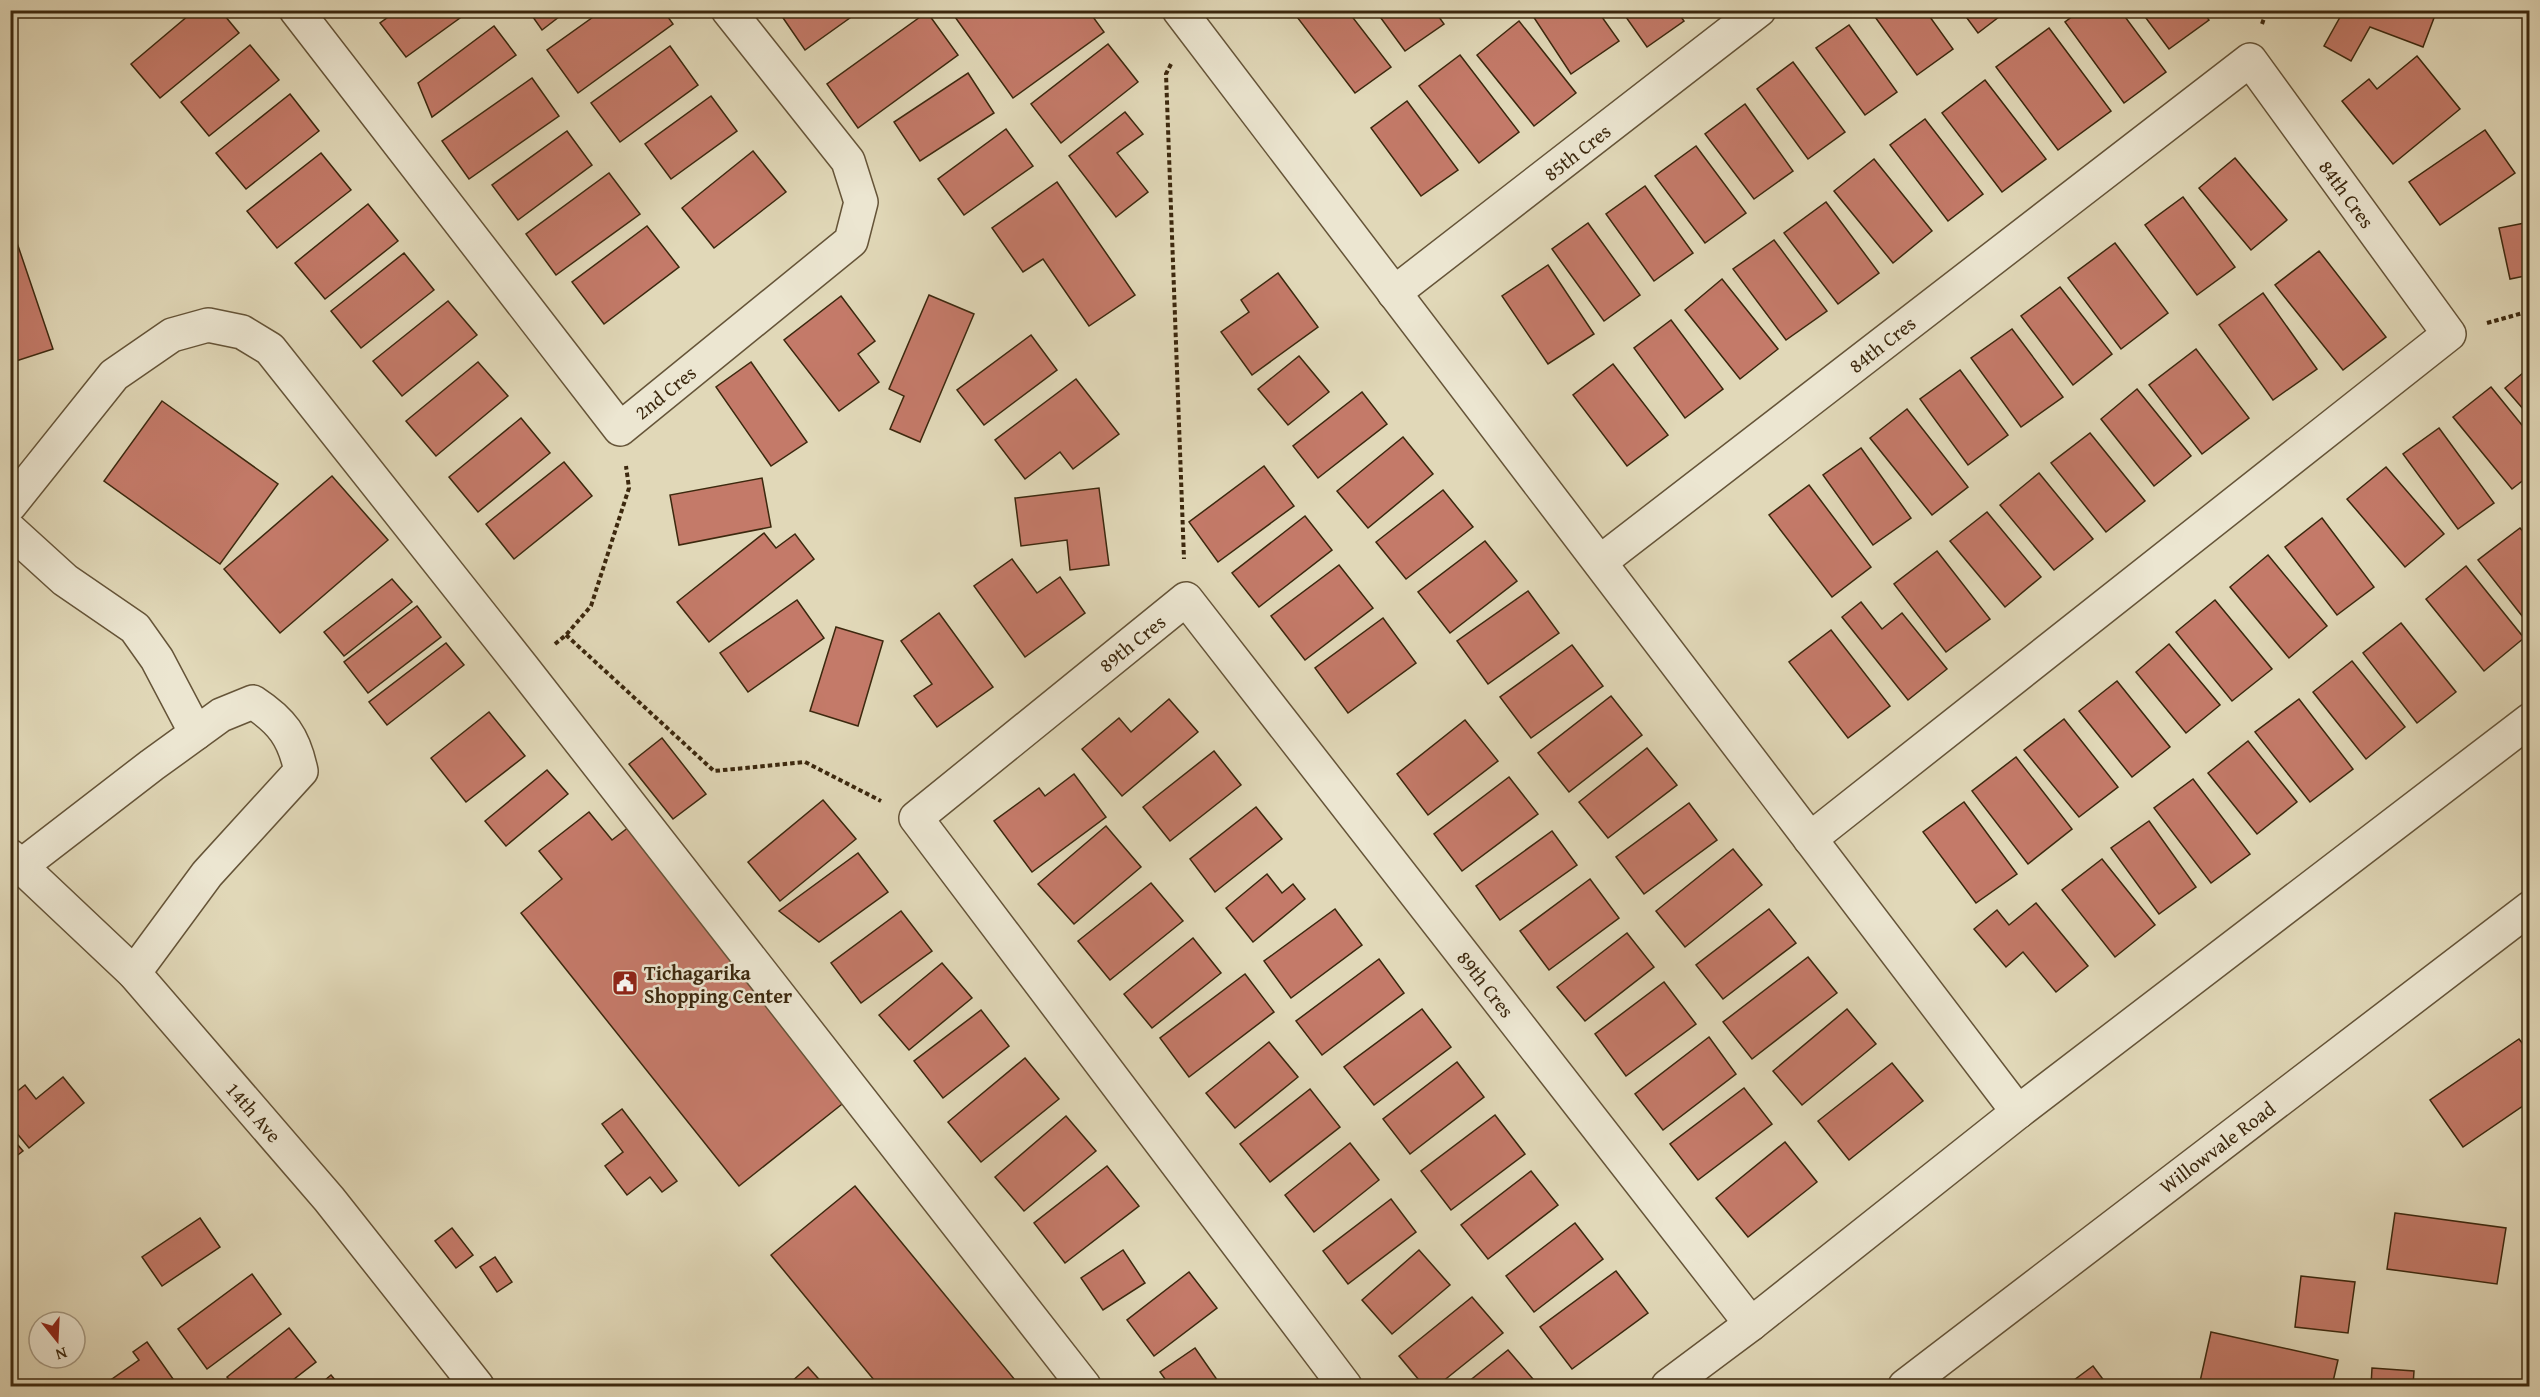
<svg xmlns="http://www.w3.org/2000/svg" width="2540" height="1397" font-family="'Gentium Book Plus',serif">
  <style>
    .building { fill: #c47a69; stroke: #3c280e; stroke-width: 1.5 }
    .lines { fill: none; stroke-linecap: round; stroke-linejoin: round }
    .minor-casing { stroke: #655438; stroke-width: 36 }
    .path { stroke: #3c280e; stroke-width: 4; stroke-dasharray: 4.5 3; stroke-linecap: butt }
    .minor { stroke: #ece6d1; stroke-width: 33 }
    .labels { text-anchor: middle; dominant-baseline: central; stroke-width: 5; stroke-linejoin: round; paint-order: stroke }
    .street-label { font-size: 20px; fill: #3c280e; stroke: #ece6d1 }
    .poi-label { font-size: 20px; font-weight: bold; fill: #3c280e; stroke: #ece6d1; text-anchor: start }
  </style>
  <rect width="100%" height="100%" fill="#e1d8b8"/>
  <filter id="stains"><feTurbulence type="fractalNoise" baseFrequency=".00333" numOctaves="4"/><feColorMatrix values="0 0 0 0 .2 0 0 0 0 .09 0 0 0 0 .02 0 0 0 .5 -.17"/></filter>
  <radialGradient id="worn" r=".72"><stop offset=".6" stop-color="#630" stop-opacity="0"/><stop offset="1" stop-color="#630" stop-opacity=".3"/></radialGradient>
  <g class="building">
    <polygon points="195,10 220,10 239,33 160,98 131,64"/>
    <polygon points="398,10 471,10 406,57 380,23"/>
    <polygon points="528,10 568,10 542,30"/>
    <polygon points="603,10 663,10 673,24 578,93 547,50"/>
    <polygon points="781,10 861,10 805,50 779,12"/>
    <polygon points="950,10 1088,10 1104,32 1013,98"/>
    <polygon points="1306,10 1347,10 1391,67 1355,93 1297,17"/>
    <polygon points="1375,10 1434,10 1444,24 1405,51"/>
    <polygon points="1529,10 1597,10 1619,41 1571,74"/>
    <polygon points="1621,10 1676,10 1684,21 1647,47"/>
    <polygon points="1870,10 1925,10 1953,49 1917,75"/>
    <polygon points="1961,10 2008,10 1978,33"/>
    <polygon points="2081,10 2120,10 2166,72 2124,103 2065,22"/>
    <polygon points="2140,10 2202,10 2209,20 2169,49"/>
    <polygon points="2344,10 2437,10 2423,47 2370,27 2351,61 2324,46"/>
    <polygon points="927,12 958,55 858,128 827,84"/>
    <polygon points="1519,21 1576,93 1534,126 1477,55"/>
    <polygon points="1849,25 1897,92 1865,115 1816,48"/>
    <polygon points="494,26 516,55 432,117 418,83"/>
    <polygon points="2049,28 2111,111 2058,150 1996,67"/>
    <polygon points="1108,44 1138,82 1061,143 1031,104"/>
    <polygon points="250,45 279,80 209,136 181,102"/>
    <polygon points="670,46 698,85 620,142 591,103"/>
    <polygon points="1460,55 1519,132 1479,163 1419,86"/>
    <polygon points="2417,56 2460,109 2393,164 2342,101 2369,79 2377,89"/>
    <polygon points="1793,62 1845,132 1808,159 1757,89"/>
    <polygon points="968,73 994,113 920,161 894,122"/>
    <polygon points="532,78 559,116 469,179 442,141"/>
    <polygon points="1985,80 2046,159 2002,192 1942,113"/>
    <polygon points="290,94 319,131 246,189 216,153"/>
    <polygon points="711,96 737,131 671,179 645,144"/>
    <polygon points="1407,101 1458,170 1421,196 1371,128"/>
    <polygon points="1745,104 1793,171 1754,199 1705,134"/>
    <polygon points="1125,112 1143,134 1117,153 1148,192 1116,217 1069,156"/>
    <polygon points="1925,119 1983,194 1948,221 1890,145"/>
    <polygon points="1006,129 1033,166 964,215 938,179"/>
    <polygon points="2485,130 2515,173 2440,225 2409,182"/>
    <polygon points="567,131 592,165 518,220 492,185"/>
    <polygon points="1696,146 1746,213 1705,243 1655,176"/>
    <polygon points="753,151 786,192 714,248 682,208"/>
    <polygon points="321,153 351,190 277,248 247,211"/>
    <polygon points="2235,158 2287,220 2251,250 2199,188"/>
    <polygon points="1874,159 1932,231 1893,263 1834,191"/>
    <polygon points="609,173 640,214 556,275 526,234"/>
    <polygon points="1057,182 1135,295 1089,326 1043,259 1023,272 992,228"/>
    <polygon points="1645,186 1693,253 1654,281 1606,214"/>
    <polygon points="2183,197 2235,267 2197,295 2145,225"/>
    <polygon points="1826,202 1879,273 1838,304 1784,233"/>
    <polygon points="368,204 398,241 325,299 295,263"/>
    <polygon points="2530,222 2530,275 2510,279 2499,228"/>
    <polygon points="1588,223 1640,295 1604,321 1552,249"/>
    <polygon points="647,226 679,267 604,324 572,282"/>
    <polygon points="13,231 53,349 10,363 10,232"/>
    <polygon points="1774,240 1827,311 1786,340 1733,269"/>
    <polygon points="2115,243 2168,313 2121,349 2068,278"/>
    <polygon points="2319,251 2386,337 2343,370 2275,285"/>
    <polygon points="404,253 434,290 361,348 331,311"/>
    <polygon points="1548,265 1594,334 1548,364 1502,296"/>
    <polygon points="1278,273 1318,327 1252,375 1221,332 1249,312 1241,300"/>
    <polygon points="1722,279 1778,349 1740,379 1685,310"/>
    <polygon points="2060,287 2112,354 2073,385 2021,316"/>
    <polygon points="2263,293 2317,369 2273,400 2219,325"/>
    <polygon points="929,295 974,314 920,442 890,429 904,396 889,389"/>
    <polygon points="841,296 875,341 858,354 879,382 839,411 784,340"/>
    <polygon points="448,301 477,335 402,396 373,361"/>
    <polygon points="1671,320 1723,389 1685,418 1634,348"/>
    <polygon points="2012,329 2063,397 2021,427 1971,358"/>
    <polygon points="1031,335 1057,370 984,425 957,390"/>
    <polygon points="2196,349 2249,418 2202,454 2149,385"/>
    <polygon points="1299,356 1329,392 1288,425 1258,389"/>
    <polygon points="478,362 508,396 436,456 406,421"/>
    <polygon points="751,362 807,442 771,466 716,387"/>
    <polygon points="1613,364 1668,435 1627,466 1573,395"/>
    <polygon points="2530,367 2530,417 2505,388"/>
    <polygon points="1960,370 2008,435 1968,465 1920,399"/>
    <polygon points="1076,379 1119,434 1073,469 1060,452 1025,479 995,440"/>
    <polygon points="2491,387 2530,435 2530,475 2512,489 2453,417"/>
    <polygon points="2137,389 2191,456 2154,486 2101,419"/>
    <polygon points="1362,392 1387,424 1318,478 1293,446"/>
    <polygon points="162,401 278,484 220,564 104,481"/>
    <polygon points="1907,409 1968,487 1932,515 1870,438"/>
    <polygon points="521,418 550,453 478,512 449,477"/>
    <polygon points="2439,428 2494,503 2458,529 2403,454"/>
    <polygon points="2090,433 2145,501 2106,532 2051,463"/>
    <polygon points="1403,437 1433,474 1368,528 1337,491"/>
    <polygon points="1861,448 1911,518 1873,545 1823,475"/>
    <polygon points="564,462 592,496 514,559 486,524"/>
    <polygon points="1264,466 1294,506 1218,562 1189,522"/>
    <polygon points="2386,467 2444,534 2405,567 2347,499"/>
    <polygon points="2039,473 2093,539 2054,570 2000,505"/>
    <polygon points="332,476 388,540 280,633 224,569"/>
    <polygon points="762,478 771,527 679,545 670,495"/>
    <polygon points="1809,485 1871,567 1832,597 1769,515"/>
    <polygon points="1099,488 1109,565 1070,570 1067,540 1021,546 1015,498"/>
    <polygon points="1443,490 1473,527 1406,579 1376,542"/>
    <polygon points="1987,512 2041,577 2005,607 1950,541"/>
    <polygon points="1305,516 1332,550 1259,607 1232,573"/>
    <polygon points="2322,518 2374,587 2337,615 2285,547"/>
    <polygon points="2520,528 2530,540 2530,626 2478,560"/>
    <polygon points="764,533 776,548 795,534 814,559 709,642 677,602"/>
    <polygon points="1485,541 1517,581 1450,633 1418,592"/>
    <polygon points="1937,551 1990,619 1946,652 1894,584"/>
    <polygon points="2268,555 2327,626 2289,658 2230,587"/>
    <polygon points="1012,559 1037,593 1060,577 1085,613 1025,657 974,586"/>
    <polygon points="1339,565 1373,608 1305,660 1271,616"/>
    <polygon points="2466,566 2524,638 2484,671 2426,599"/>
    <polygon points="392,579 412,602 344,656 324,632"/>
    <polygon points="1528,591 1559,633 1488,684 1457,641"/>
    <polygon points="797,600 824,638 748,692 720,653"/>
    <polygon points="2215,600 2272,669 2232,701 2176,632"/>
    <polygon points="1861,602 1882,629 1902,613 1947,669 1908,700 1842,617"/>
    <polygon points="417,606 441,637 368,693 344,662"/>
    <polygon points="939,613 993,687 937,727 914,696 932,684 901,641"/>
    <polygon points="1383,618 1416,663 1348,713 1315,668"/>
    <polygon points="2401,623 2456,692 2417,723 2363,653"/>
    <polygon points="836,627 883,641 858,726 810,711"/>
    <polygon points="1831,630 1890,706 1848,738 1789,662"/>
    <polygon points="446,643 464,665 387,725 369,702"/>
    <polygon points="2169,644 2220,705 2186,733 2136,672"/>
    <polygon points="1572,645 1603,686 1531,738 1500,697"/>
    <polygon points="2352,661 2405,727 2366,759 2313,692"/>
    <polygon points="2117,681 2170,747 2132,777 2079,711"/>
    <polygon points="1611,696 1642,735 1569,792 1538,753"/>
    <polygon points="1169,699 1198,732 1122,796 1082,749 1119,718 1131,732"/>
    <polygon points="2299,699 2353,769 2310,802 2255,732"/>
    <polygon points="489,712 525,756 466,802 431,758"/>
    <polygon points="2064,719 2118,787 2079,817 2024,750"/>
    <polygon points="1465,720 1498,761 1428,815 1397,774"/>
    <polygon points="662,738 706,794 673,819 629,764"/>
    <polygon points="2248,741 2297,802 2257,834 2208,773"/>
    <polygon points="1647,748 1677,785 1608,838 1579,802"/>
    <polygon points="1214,751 1241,785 1170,841 1143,807"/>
    <polygon points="2016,757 2072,829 2028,864 1972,791"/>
    <polygon points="547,770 568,794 506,846 485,821"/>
    <polygon points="1074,774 1106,817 1032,872 994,821 1039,788 1045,796"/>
    <polygon points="1509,777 1538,814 1462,871 1434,834"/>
    <polygon points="2193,779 2250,854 2211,883 2154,808"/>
    <polygon points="823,800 856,839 780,901 748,862"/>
    <polygon points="1964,802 2017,874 1976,903 1923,832"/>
    <polygon points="1689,803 1717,840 1644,894 1616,857"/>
    <polygon points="1256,807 1282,839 1215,892 1190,859"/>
    <polygon points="589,812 612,840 629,827 846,1101 739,1186 521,913 562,879 539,851"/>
    <polygon points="2149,821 2196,887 2159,914 2111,848"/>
    <polygon points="1106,826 1141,867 1074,924 1038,884"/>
    <polygon points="1552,831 1577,865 1500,920 1476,886"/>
    <polygon points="1733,849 1762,885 1685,947 1656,911"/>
    <polygon points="858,853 888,892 819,942 779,911"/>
    <polygon points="2102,859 2155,925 2115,957 2062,890"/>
    <polygon points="1267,874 1282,893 1293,884 1305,899 1253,942 1226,908"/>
    <polygon points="1590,879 1619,918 1549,970 1520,931"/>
    <polygon points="1151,883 1183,921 1110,980 1078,941"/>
    <polygon points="2036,903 2088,966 2056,992 2023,952 2006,967 1974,929 1997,910 2009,925"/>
    <polygon points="1335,909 1362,945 1291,998 1264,961"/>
    <polygon points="1769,909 1796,943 1723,999 1696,965"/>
    <polygon points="901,911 932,951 861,1003 831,963"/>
    <polygon points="1627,933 1654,967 1585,1021 1557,987"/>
    <polygon points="1193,938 1221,973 1152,1028 1124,994"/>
    <polygon points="1808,957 1837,993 1752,1059 1723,1022"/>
    <polygon points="1379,959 1404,993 1322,1055 1296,1021"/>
    <polygon points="942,963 972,998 909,1050 879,1015"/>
    <polygon points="1245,974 1274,1012 1189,1077 1160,1038"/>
    <polygon points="1664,982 1696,1024 1626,1076 1595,1034"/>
    <polygon points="1422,1009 1451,1047 1374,1105 1344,1067"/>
    <polygon points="1847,1009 1876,1044 1802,1105 1773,1071"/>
    <polygon points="981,1010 1009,1046 943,1098 914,1061"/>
    <polygon points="1709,1037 1736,1074 1663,1130 1635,1094"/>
    <polygon points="2519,1039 2530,1053 2530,1101 2463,1147 2430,1100"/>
    <polygon points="1269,1042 1298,1077 1235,1128 1206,1093"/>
    <polygon points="1025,1058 1059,1099 981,1162 948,1122"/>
    <polygon points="1457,1062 1484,1097 1410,1154 1383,1119"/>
    <polygon points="1892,1063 1923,1101 1849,1160 1818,1121"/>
    <polygon points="63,1077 84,1103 29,1148 10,1125 10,1097 25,1085 36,1099"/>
    <polygon points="1744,1088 1772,1124 1698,1180 1670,1144"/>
    <polygon points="1310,1089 1340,1127 1270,1182 1240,1144"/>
    <polygon points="622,1109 677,1181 662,1192 650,1177 627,1195 605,1166 623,1152 602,1124"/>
    <polygon points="1495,1115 1525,1154 1451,1210 1421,1171"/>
    <polygon points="1066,1116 1096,1151 1024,1211 995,1177"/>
    <polygon points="10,1136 23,1151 10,1161"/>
    <polygon points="1785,1142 1817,1182 1748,1237 1716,1198"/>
    <polygon points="1350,1143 1379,1180 1314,1232 1285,1195"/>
    <polygon points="1107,1166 1139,1206 1065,1263 1034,1223"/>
    <polygon points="1531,1171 1558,1205 1488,1259 1461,1225"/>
    <polygon points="855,1186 1020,1386 879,1386 771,1255"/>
    <polygon points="1391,1199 1416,1232 1348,1284 1323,1251"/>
    <polygon points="2395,1213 2506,1228 2497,1284 2387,1269"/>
    <polygon points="200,1218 220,1247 162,1286 142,1257"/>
    <polygon points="1575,1223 1603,1259 1534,1312 1506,1276"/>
    <polygon points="452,1228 473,1255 456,1268 435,1241"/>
    <polygon points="1123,1250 1145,1283 1103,1310 1081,1278"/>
    <polygon points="1419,1250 1450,1285 1392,1334 1362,1300"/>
    <polygon points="495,1257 512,1282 497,1292 480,1267"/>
    <polygon points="1616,1271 1648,1313 1572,1369 1540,1327"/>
    <polygon points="1189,1272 1217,1308 1154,1356 1127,1320"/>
    <polygon points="252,1274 281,1314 207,1369 178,1329"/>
    <polygon points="2301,1276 2355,1282 2348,1333 2295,1327"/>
    <polygon points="1472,1297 1503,1333 1437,1386 1424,1386 1399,1356"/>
    <polygon points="289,1328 316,1362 285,1386 235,1386 227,1377"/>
    <polygon points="2211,1332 2338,1360 2332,1386 2199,1386"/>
    <polygon points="147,1342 178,1386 102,1386 139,1360 133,1352"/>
    <polygon points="1195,1348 1220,1384 1217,1386 1170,1386 1160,1372"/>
    <polygon points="1508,1350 1539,1386 1463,1386"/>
    <polygon points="2093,1366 2108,1386 2066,1386"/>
    <polygon points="808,1367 825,1386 794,1386 791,1382"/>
    <polygon points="2372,1368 2414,1371 2413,1386 2371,1386"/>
    <polygon points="331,1375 340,1386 318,1386"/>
  </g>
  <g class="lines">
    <defs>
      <g id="minor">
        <polyline points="296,10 620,429 851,241 861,202 848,161 728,10"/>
        <polyline points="1179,10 2018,1112"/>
        <polyline points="1394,293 1759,10"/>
        <polyline points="10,505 114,375 172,335 208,325 242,332 270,349 523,668 1084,1386"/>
        <polyline points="10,530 65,580 135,628 157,659 196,733"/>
        <polyline points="1600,562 2250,60 2449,334 1810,839"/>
        <polyline points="10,856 134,973 329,1199 477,1386"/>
        <path d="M21 866 152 765 221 715 253 702C282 721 294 737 301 771L207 874 134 973"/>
        <polyline points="1345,1386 916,818 1186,599 1751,1324"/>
        <polyline points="1668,1386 1751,1324 2018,1112 2530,720"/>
        <polyline points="1905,1386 2530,908"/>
      </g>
    </defs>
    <use href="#minor" class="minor-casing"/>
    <g class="path">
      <polyline points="2262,24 2267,10"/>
      <polyline points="1171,64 1166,74 1184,559"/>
      <polyline points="2487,323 2530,311"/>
      <polyline points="566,635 714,771 805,762 881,801"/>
      <polyline points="555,644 566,635 591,606 629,488 626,466"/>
    </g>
    <use href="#minor" class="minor"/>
  </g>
  <defs>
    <symbol id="civic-square" viewBox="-11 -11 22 22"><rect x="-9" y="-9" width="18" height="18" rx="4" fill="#8f2418" stroke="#ece6d1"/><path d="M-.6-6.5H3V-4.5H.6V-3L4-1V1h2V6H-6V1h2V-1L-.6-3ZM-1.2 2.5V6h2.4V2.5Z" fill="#fff"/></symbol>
  </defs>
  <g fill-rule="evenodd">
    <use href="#civic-square" x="610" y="968" width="30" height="30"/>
  </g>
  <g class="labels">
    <g class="street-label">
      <text transform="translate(1577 152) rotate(-38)">85th Cres</text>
      <text transform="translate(2347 194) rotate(54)">84th Cres</text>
      <text transform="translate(1882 344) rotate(-38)">84th Cres</text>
      <text transform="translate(665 392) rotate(-39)">2nd Cres</text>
      <text transform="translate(1132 643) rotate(-39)">89th Cres</text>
      <text transform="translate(1486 984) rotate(52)">89th Cres</text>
      <text transform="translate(254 1112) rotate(49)">14th Ave</text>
      <text transform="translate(2217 1147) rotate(-37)">Willowvale Road</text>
    </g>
    <g class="poi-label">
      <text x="644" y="972">Tichagarika<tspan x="644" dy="23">Shopping Center</tspan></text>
    </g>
  </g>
  <rect width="2540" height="1397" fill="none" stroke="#e1d8b8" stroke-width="36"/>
  <rect x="12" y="12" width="2516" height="1373" fill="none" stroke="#3c280e" stroke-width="3"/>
  <rect x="18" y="18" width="2504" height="1361" fill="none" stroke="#3c280e" stroke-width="1.5"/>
  <g transform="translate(57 1340) rotate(162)"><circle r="28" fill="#ece6d1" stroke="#a69a83" stroke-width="1.5"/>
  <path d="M0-4.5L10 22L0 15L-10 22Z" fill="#8f2418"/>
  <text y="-9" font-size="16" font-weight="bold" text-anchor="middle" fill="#3c280e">N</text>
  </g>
  <rect width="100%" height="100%" filter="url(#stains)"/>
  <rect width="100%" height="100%" fill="url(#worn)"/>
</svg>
